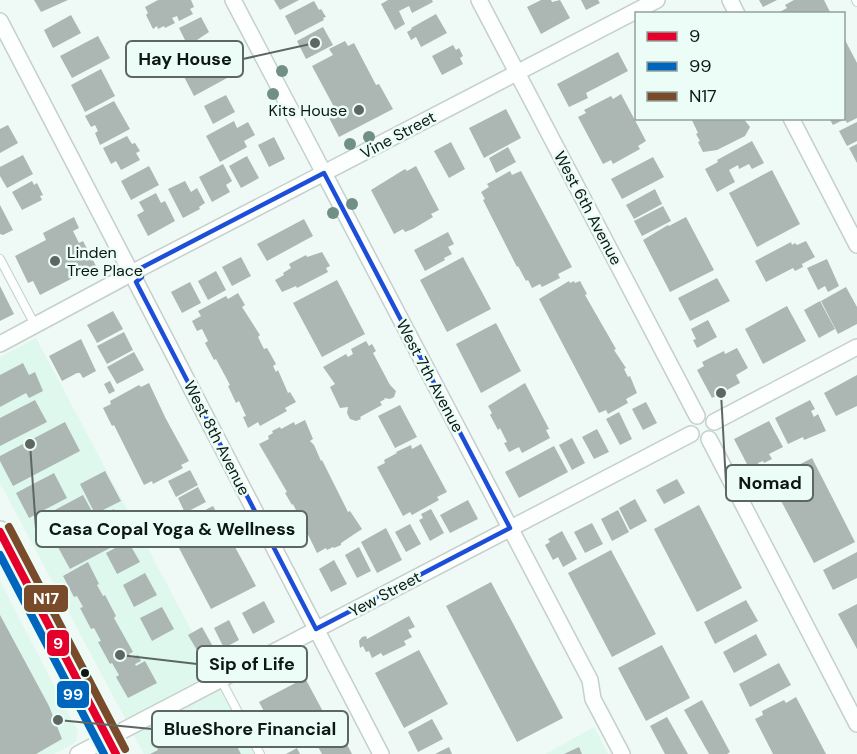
<svg xmlns="http://www.w3.org/2000/svg" width="857" height="754" font-family="'DM Sans',sans-serif">
  <style>
    .built { fill: #def8ee }
    .building { fill: #acb6b2 }
    .lines { fill: none; stroke-linecap: round; stroke-linejoin: round }
    .lane-casing { stroke: #c5cfcb; stroke-width: 10 }
    .street-casing { stroke: #c5cfcb; stroke-width: 18 }
    .secondary-casing { stroke: #c5cfcb; stroke-width: 24 }
    .lane { stroke: #fdfefe; stroke-width: 8 }
    .street { stroke: #fdfefe; stroke-width: 15 }
    .secondary { stroke: #fdfefe; stroke-width: 21 }
    .bus-1-casing { stroke: #ebfdf6; stroke-width: 12 }
    .bus-2-casing { stroke: #ebfdf6; stroke-width: 12 }
    .bus-3-casing { stroke: #ebfdf6; stroke-width: 12 }
    .bus-1 { stroke: #e4002b; stroke-width: 8 }
    .bus-2 { stroke: #0065bd; stroke-width: 8 }
    .bus-3 { stroke: #7a4b2a; stroke-width: 8 }
    .tree { fill: #708f86 }
    .marked { fill: none; stroke: #1d4ed8; stroke-width: 4.5; stroke-linejoin: round }
    .poi-dot { fill: #5c6763; stroke: #ebfdf6; stroke-width: 2 }
    .bus-dot { fill: #0d1814; stroke: #ebfdf6; stroke-width: 2 }
    .labels { text-anchor: middle; dominant-baseline: central; stroke-width: 5; stroke-linejoin: round; paint-order: stroke }
    .poi-label { font-size: 16px; fill: #0d1814; stroke: #ebfdf6; text-anchor: end }
    .street-label { font-size: 16px; fill: #0d1814; stroke: #ebfdf6 }
    .leader { fill: none; stroke: #5c6763; stroke-width: 2 }
    .callout-dot { fill: #5c6763; stroke: #ebfdf6; stroke-width: 2 }
    .callout { fill: #ebfdf6; stroke: #5c6763; stroke-width: 2 }
    .callout-label { font-size: 18px; text-anchor: middle; font-weight: bold; fill: #0d1814 }
    .line-badge { stroke: #ebfdf6; stroke-width: 2 }
    .badge-label { font-size: 16px; text-anchor: middle; font-weight: bold; fill: #fff }
  </style>
  <rect width="100%" height="100%" fill="#eff9f5"/>
  <g class="built">
    <polygon points="36,338 257,754 144,754 0,483 0,357"/>
    <polygon points="0,581 78,732 76,740 73,744 54,754 0,754"/>
    <polygon points="594,727 608,754 546,754"/>
  </g>
  <g class="building">
    <polygon points="34,0 68,0 41,12"/>
    <polygon points="158,0 191,0 194,7 190,9 193,14 179,21 177,16 172,18 175,23 165,28 164,26 158,29 157,26 153,29 146,15 148,13 145,7"/>
    <polygon points="274,0 299,0 280,10"/>
    <polygon points="388,0 432,0 433,2 412,13 409,6 399,11 405,24 395,30 381,4"/>
    <polygon points="541,0 551,0 552,2 560,0 570,18 541,34 527,7"/>
    <polygon points="581,0 598,0 600,3 586,10"/>
    <polygon points="759,0 777,0 763,7"/>
    <polygon points="794,0 824,0 831,14 776,14 787,8 785,5"/>
    <polygon points="314,1 319,10 321,9 326,17 323,18 324,20 295,35 285,16"/>
    <polygon points="436,14 447,33 421,47 416,37 411,40 407,32 412,29 411,28"/>
    <polygon points="71,15 81,33 53,48 44,30"/>
    <polygon points="201,17 209,32 188,46 179,28"/>
    <polygon points="323,27 333,45 306,59 297,41"/>
    <polygon points="98,36 110,58 72,78 60,56"/>
    <polygon points="844,38 857,63 857,118 847,123 845,119 833,125 829,118 844,118"/>
    <polygon points="345,41 348,46 354,43 376,85 379,84 393,109 339,137 326,112 334,107 312,66 333,55 329,49"/>
    <polygon points="453,45 456,50 459,48 463,56 460,58 463,64 442,75 432,56"/>
    <polygon points="212,51 227,78 194,96 180,69"/>
    <polygon points="618,52 628,71 586,93 588,98 569,107 557,84"/>
    <polygon points="101,69 115,96 85,112 71,85"/>
    <polygon points="621,94 646,141 638,146 640,149 613,164 611,160 603,164 578,117 586,113 584,110 611,96 613,99"/>
    <polygon points="226,95 235,112 213,124 204,106"/>
    <polygon points="114,101 130,129 100,145 95,133 98,131 95,125 91,127 85,116"/>
    <polygon points="506,109 521,138 484,158 469,128"/>
    <polygon points="691,118 743,118 750,127 745,136 717,150 703,152 698,142 700,141 696,134 698,133"/>
    <polygon points="234,121 237,128 248,122 255,135 244,141 247,147 220,162 206,136"/>
    <polygon points="857,122 857,141 847,146 839,131"/>
    <polygon points="8,125 18,143 0,153 0,129"/>
    <polygon points="127,136 132,144 135,143 140,151 136,153 140,160 121,170 116,161 111,164 103,148"/>
    <polygon points="274,137 285,159 269,167 258,145"/>
    <polygon points="752,141 764,163 752,169 749,164 739,169 738,165 729,170 735,182 717,192 705,169 718,162 717,160"/>
    <polygon points="451,142 465,169 449,178 434,151"/>
    <polygon points="857,144 857,163 849,148"/>
    <polygon points="508,147 516,162 496,173 489,158"/>
    <polygon points="23,155 33,174 7,188 0,176 0,167"/>
    <polygon points="247,156 259,178 241,188 229,166"/>
    <polygon points="653,157 664,177 622,199 611,179"/>
    <polygon points="223,164 232,181 226,185 230,192 212,202 199,177"/>
    <polygon points="149,166 159,185 131,200 121,181"/>
    <polygon points="416,166 439,210 431,214 433,217 413,229 405,232 403,229 394,234 371,190 405,169 407,171"/>
    <polygon points="772,170 800,224 757,247 729,193"/>
    <polygon points="510,171 512,175 521,171 572,267 558,274 560,278 542,287 540,284 532,288 528,280 526,281 518,266 517,267 483,200 485,199 481,192 489,187 487,184"/>
    <polygon points="32,181 34,185 37,183 43,195 40,196 42,200 22,210 12,192"/>
    <polygon points="185,181 191,192 197,188 205,203 199,207 200,209 183,218 168,189"/>
    <polygon points="655,189 662,204 634,219 626,205"/>
    <polygon points="156,193 161,203 165,201 175,221 148,236 137,215 144,211 139,202"/>
    <polygon points="0,205 13,230 3,235 0,234"/>
    <polygon points="663,206 671,221 642,236 634,221"/>
    <polygon points="74,217 79,228 73,231 79,243 83,241 96,266 40,295 33,281 28,283 15,256 46,240 43,233"/>
    <polygon points="686,217 714,270 670,292 643,240 668,225 669,226"/>
    <polygon points="304,219 313,236 267,261 257,244"/>
    <polygon points="448,232 454,244 448,247 452,254 444,258 445,260 425,271 414,250"/>
    <polygon points="806,241 815,257 802,264 803,267 795,271 793,268 766,282 755,261 791,242 792,245 795,243 797,245"/>
    <polygon points="322,252 330,266 326,268 328,272 297,288 296,286 282,292 275,280 284,275 283,273 291,268 289,264 306,255 307,257"/>
    <polygon points="241,257 251,276 232,286 222,267"/>
    <polygon points="463,257 491,309 447,332 420,280"/>
    <polygon points="827,259 839,286 828,292 825,286 818,290 807,268"/>
    <polygon points="216,271 226,290 208,300 198,281"/>
    <polygon points="717,278 730,301 690,321 678,298"/>
    <polygon points="337,280 365,334 322,357 293,303"/>
    <polygon points="569,281 570,283 574,281 575,283 580,281 587,294 585,295 616,349 614,350 626,368 624,369 628,377 630,376 637,393 626,399 628,403 608,414 606,410 599,413 539,299"/>
    <polygon points="190,282 201,303 182,313 171,292"/>
    <polygon points="0,286 14,314 0,321"/>
    <polygon points="846,287 857,307 857,324 838,334 821,301"/>
    <polygon points="238,293 245,305 242,307 260,335 258,337 264,349 267,348 276,364 273,366 276,372 278,370 288,393 290,392 296,402 285,408 287,411 260,426 258,422 248,428 243,417 246,416 239,401 236,403 228,386 230,385 216,359 214,360 205,343 208,341 202,329 197,331 192,321 201,316 198,311 226,296 228,299"/>
    <polygon points="820,301 835,329 819,338 804,310"/>
    <polygon points="787,306 806,341 763,364 745,329"/>
    <polygon points="113,311 123,329 97,343 87,325"/>
    <polygon points="708,320 717,337 697,348 693,340 696,339 691,329"/>
    <polygon points="496,323 521,371 481,393 456,344"/>
    <polygon points="124,332 133,350 107,364 97,346"/>
    <polygon points="81,339 96,371 83,378 80,373 77,373 62,381 49,356"/>
    <polygon points="366,341 369,346 372,344 376,351 373,353 390,385 396,391 394,397 390,399 384,398 385,399 380,402 382,405 360,417 361,419 356,421 350,419 347,413 348,407 340,408 330,387 335,384 323,367 346,354 348,357 353,354 351,349"/>
    <polygon points="737,348 748,368 736,375 740,383 712,398 697,370 704,366 702,362 724,351 725,354"/>
    <polygon points="134,352 144,370 117,384 107,367"/>
    <polygon points="23,363 29,375 35,372 43,391 29,398 26,393 0,407 0,375"/>
    <polygon points="857,375 857,406 836,416 824,393"/>
    <polygon points="110,381 115,391 109,394 104,384"/>
    <polygon points="149,383 166,419 189,461 181,465 183,468 153,484 152,481 144,485 114,425 112,426 103,408 111,404 110,401 139,385 141,387"/>
    <polygon points="525,383 549,429 546,430 550,438 522,453 519,447 509,452 504,443 507,442 500,428 498,430 490,415 492,413 488,406"/>
    <polygon points="35,400 47,422 0,446 0,418"/>
    <polygon points="810,400 815,409 811,411 814,417 818,414 826,431 804,440 803,437 788,444 775,418"/>
    <polygon points="646,402 657,423 643,430 632,409"/>
    <polygon points="400,405 417,437 395,448 378,416"/>
    <polygon points="619,412 632,439 620,445 606,419"/>
    <polygon points="305,420 313,439 310,441 314,445 321,461 322,460 348,512 350,511 362,529 341,543 341,545 334,548 333,547 327,550 326,548 317,553 293,504 292,505 285,493 287,492 259,444 269,439 268,436 273,433 272,431 280,427 281,429 294,422 295,425"/>
    <polygon points="769,421 783,447 769,454 772,459 764,463 763,461 758,463 759,466 750,470 734,439"/>
    <polygon points="65,422 80,451 13,486 0,461 0,456"/>
    <polygon points="597,429 609,452 594,459 582,437"/>
    <polygon points="572,438 585,463 572,470 559,445"/>
    <polygon points="421,444 447,492 437,497 439,500 412,515 410,512 403,516 377,467 385,463 384,460 397,453 396,452 411,445 412,449"/>
    <polygon points="554,446 568,472 519,498 505,472"/>
    <polygon points="812,458 855,542 814,563 770,480"/>
    <polygon points="190,470 198,485 176,497 168,481"/>
    <polygon points="105,471 121,501 95,514 80,484"/>
    <polygon points="54,473 67,498 29,518 16,493"/>
    <polygon points="677,479 685,493 664,504 656,490"/>
    <polygon points="198,487 206,502 185,513 178,498"/>
    <polygon points="83,495 94,515 47,540 36,520"/>
    <polygon points="635,499 647,521 630,530 619,508"/>
    <polygon points="468,500 478,519 450,533 440,515"/>
    <polygon points="699,505 742,588 697,612 654,529"/>
    <polygon points="213,506 256,586 211,609 169,529"/>
    <polygon points="114,509 129,538 70,569 54,540"/>
    <polygon points="431,509 444,533 430,541 419,520 423,518 421,514"/>
    <polygon points="618,510 629,532 612,541 601,519"/>
    <polygon points="592,523 603,544 585,553 574,532"/>
    <polygon points="410,524 421,544 406,552 395,532"/>
    <polygon points="386,528 402,560 377,573 361,542"/>
    <polygon points="562,531 577,559 563,567 558,557 553,560 545,545 550,542 548,539"/>
    <polygon points="128,541 140,562 117,574 106,553"/>
    <polygon points="359,547 371,571 357,578 345,555"/>
    <polygon points="611,550 656,634 612,657 568,573"/>
    <polygon points="857,552 857,578 833,590 823,570"/>
    <polygon points="334,560 347,584 331,592 319,569"/>
    <polygon points="88,562 99,584 97,585 103,596 105,595 116,616 114,618 133,652 129,654 132,658 138,655 141,661 135,664 136,666 145,661 157,683 128,698 116,677 119,675 112,663 110,664 98,642 101,641 94,628 91,629 80,608 83,607 77,596 74,597 63,576"/>
    <polygon points="145,573 157,595 134,607 123,585"/>
    <polygon points="491,582 563,718 517,742 446,606"/>
    <polygon points="746,600 758,621 715,644 704,622"/>
    <polygon points="264,601 275,622 253,634 242,613"/>
    <polygon points="857,604 857,649 838,614"/>
    <polygon points="162,607 174,629 152,641 140,618"/>
    <polygon points="0,615 49,706 62,739 36,754 0,754"/>
    <polygon points="409,616 415,627 408,630 412,637 404,641 406,645 383,656 381,653 372,658 369,651 366,652 363,646 360,648 359,641 362,637 366,636 367,639"/>
    <polygon points="229,620 239,640 224,648 214,628"/>
    <polygon points="202,627 216,652 204,662 188,635"/>
    <polygon points="756,634 767,655 734,673 723,652"/>
    <polygon points="662,645 690,698 646,721 618,668"/>
    <polygon points="419,650 448,704 404,728 375,673"/>
    <polygon points="779,663 791,685 750,707 739,684"/>
    <polygon points="305,678 327,719 320,728 295,741 281,743 259,702"/>
    <polygon points="796,697 826,754 773,754 755,719 763,715 762,711 784,700 786,703"/>
    <polygon points="702,700 730,752 727,754 709,754 684,710"/>
    <polygon points="209,712 213,721 221,716 241,754 150,754 158,750 154,741"/>
    <polygon points="667,717 688,754 665,754 650,726"/>
    <polygon points="432,719 443,739 418,752 408,732"/>
    <polygon points="341,733 352,754 322,754 317,745"/>
    <polygon points="449,747 452,754 435,754"/>
    <polygon points="579,747 582,754 564,754"/>
    <polygon points="297,748 300,754 286,754"/>
  </g>
  <g class="lines">
    <defs>
      <g id="lane">
        <polyline points="856,0 857,2"/>
        <polyline points="0,259 35,325"/>
        <polyline points="221,680 260,754"/>
      </g>
      <g id="street">
        <polyline points="233,0 590,680 593,699 622,754"/>
        <polyline points="479,0 697,416"/>
        <polyline points="730,0 737,14"/>
        <polyline points="0,21 127,265"/>
        <polyline points="791,118 857,245"/>
        <polyline points="139,269 657,0"/>
        <polyline points="136,282 381,754"/>
        <polyline points="0,344 123,278"/>
        <polyline points="714,422 857,347"/>
        <polyline points="709,439 857,724"/>
        <polyline points="78,754 691,434"/>
      </g>
      <polyline id="secondary" points="0,532 116,754"/>
    </defs>
    <use href="#lane" class="lane-casing"/>
    <use href="#street" class="street-casing"/>
    <use href="#secondary" class="secondary-casing"/>
    <use href="#lane" class="lane"/>
    <use href="#street" class="street"/>
    <use href="#secondary" class="secondary"/>
    <defs>
      <polyline id="bus-1" points="0,532 116,754"/>
      <polyline id="bus-2" points="0,555 104,754"/>
      <polyline id="bus-3" points="9,527 125,749"/>
    </defs>
    <use href="#bus-1" class="bus-1-casing"/>
    <use href="#bus-2" class="bus-2-casing"/>
    <use href="#bus-3" class="bus-3-casing"/>
    <use href="#bus-1" class="bus-1"/>
    <use href="#bus-2" class="bus-2"/>
    <use href="#bus-3" class="bus-3"/>
  </g>
  <g class="tree">
    <circle cx="282" cy="71" r="6"/>
    <circle cx="273" cy="94" r="6"/>
    <circle cx="369" cy="137" r="6"/>
    <circle cx="350" cy="144" r="6"/>
    <circle cx="352" cy="204" r="6"/>
    <circle cx="333" cy="213" r="6"/>
  </g>
  <path class="marked" d="M324 173 510 528 316 629 136 282 142 277 139 269Z"/>
  <g class="poi-dot">
    <circle cx="359" cy="110" r="6"/>
    <circle cx="55" cy="261" r="6"/>
  </g>
  <circle class="bus-dot" cx="85" cy="673" r="5"/>
  <g class="labels">
    <g class="poi-label">
      <text x="347" y="110">Kits House</text>
      <text x="67" y="252" text-anchor="start">Linden<tspan x="67" dy="18">Tree Place</tspan></text>
    </g>
    <g class="street-label">
      <text transform="translate(398 135) rotate(-28)">Vine Street</text>
      <text transform="translate(588 208) rotate(62)">West 6th Avenue</text>
      <text transform="translate(430 376) rotate(62)">West 7th Avenue</text>
      <text transform="translate(217 438) rotate(63)">West 8th Avenue</text>
      <text transform="translate(385 594) rotate(-28)">Yew Street</text>
    </g>
  </g>
  <path class="leader" d="M315 43L243 59M721 393L726 483M30 444L36 529M120 655L197 664M58 720L152 729"/>
  <g class="callout-dot">
    <circle cx="315" cy="43" r="6"/>
    <circle cx="721" cy="393" r="6"/>
    <circle cx="30" cy="444" r="6"/>
    <circle cx="120" cy="655" r="6"/>
    <circle cx="58" cy="720" r="6"/>
  </g>
  <g class="callout">
    <rect x="126" y="41" width="117" height="36" rx="6"/>
    <rect x="726" y="465" width="87" height="36" rx="6"/>
    <rect x="36" y="511" width="271" height="36" rx="6"/>
    <rect x="197" y="646" width="110" height="36" rx="6"/>
    <rect x="152" y="711" width="196" height="36" rx="6"/>
  </g>
  <g class="callout-label">
    <text x="185" y="65">Hay House</text>
    <text x="770" y="489">Nomad</text>
    <text x="172" y="535">Casa Copal Yoga &amp; Wellness</text>
    <text x="252" y="670">Sip of Life</text>
    <text x="250" y="735">BlueShore Financial</text>
  </g>
  <g class="line-badge">
    <rect x="23" y="584" width="46" height="29" rx="6" fill="#7a4b2a"/>
    <rect x="46" y="629" width="24" height="28" rx="6" fill="#e4002b"/>
    <rect x="56" y="680" width="34" height="29" rx="6" fill="#0065bd"/>
  </g>
  <g class="badge-label">
    <text x="46" y="604">N17</text>
    <text x="58" y="649">9</text>
    <text x="73" y="700">99</text>
  </g>
  <rect x="635" y="12" width="210" height="108" fill="#ebfdf6" stroke="#92a19c" stroke-width="1.5"/>
  <rect x="647" y="32" width="30" height="9" fill="#e4002b" stroke="#92a19c" stroke-width="1.5"/>
  <text x="689" y="42" font-size="18" fill="#0d1814">9</text>
  <rect x="647" y="62" width="30" height="9" fill="#0065bd" stroke="#92a19c" stroke-width="1.5"/>
  <text x="689" y="72" font-size="18" fill="#0d1814">99</text>
  <rect x="647" y="92" width="30" height="9" fill="#7a4b2a" stroke="#92a19c" stroke-width="1.5"/>
  <text x="689" y="102" font-size="18" fill="#0d1814">N17</text>
</svg>
